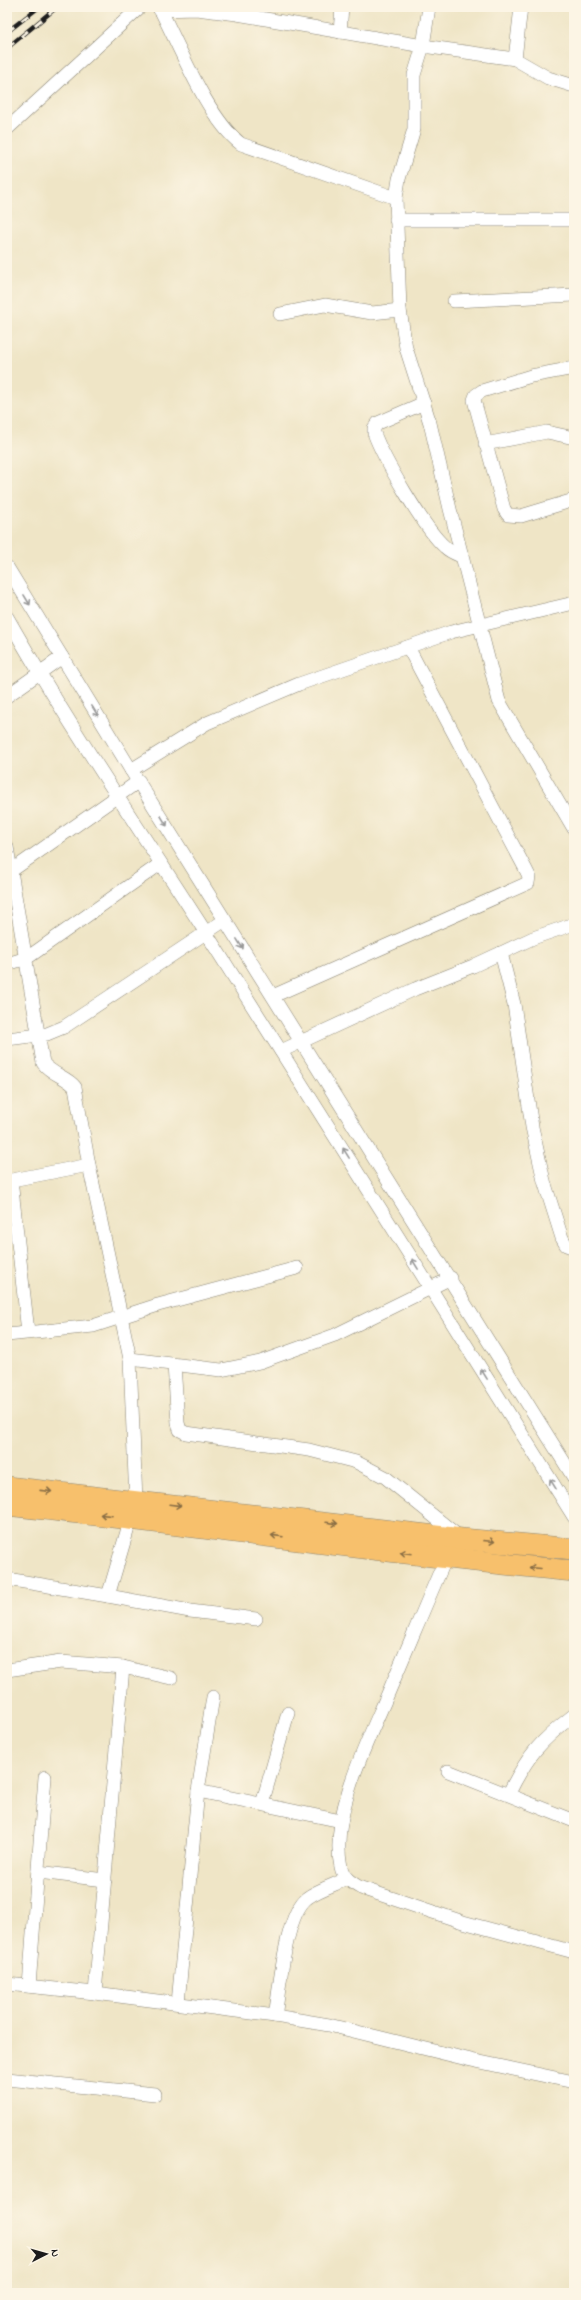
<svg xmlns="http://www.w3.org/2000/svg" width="581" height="2300" font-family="'Indie Flower',sans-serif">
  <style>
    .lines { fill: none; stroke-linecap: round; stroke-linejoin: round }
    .minor-casing { stroke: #868071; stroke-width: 14 }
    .trunk-casing { stroke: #868071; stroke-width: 22 }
    .minor { stroke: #fff; stroke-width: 13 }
    .trunk { stroke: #f7c06c; stroke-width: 21 }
    .rail-casing { stroke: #1c1c1c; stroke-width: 4.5 }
    .rail { stroke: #fcf5e5; stroke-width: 3; stroke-dasharray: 9; stroke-linecap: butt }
    .oneway { stroke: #999 }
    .oneway2 { stroke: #8a6e44 }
  </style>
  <rect width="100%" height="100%" fill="#fcf5e5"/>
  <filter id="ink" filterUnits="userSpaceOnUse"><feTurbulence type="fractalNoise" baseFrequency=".025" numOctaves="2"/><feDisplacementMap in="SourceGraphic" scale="8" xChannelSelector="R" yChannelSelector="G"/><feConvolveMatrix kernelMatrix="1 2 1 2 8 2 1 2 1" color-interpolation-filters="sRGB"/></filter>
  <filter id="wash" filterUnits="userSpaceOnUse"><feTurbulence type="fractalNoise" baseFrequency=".012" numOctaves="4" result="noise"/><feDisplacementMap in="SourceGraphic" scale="16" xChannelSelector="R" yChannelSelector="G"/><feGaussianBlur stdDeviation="0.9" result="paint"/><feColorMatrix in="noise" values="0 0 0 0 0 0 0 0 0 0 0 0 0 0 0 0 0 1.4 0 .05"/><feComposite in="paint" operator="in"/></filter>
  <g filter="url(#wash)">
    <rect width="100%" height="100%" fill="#efe5c6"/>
  </g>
  <g filter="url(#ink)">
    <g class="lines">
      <defs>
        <g id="minor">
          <path d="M159 7C180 47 207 118 241 144L396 198"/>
          <polyline points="429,7 423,46 414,75 414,129 399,179 396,198 400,310 406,348 430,423 450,509 499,701 574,829"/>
          <polyline points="160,10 196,9 237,14 423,46 515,59 548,78 574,86"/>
          <polyline points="340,32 342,7"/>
          <polyline points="515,59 521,7"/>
          <polyline points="7,129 140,7"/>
          <polyline points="396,220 574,220"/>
          <polyline points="454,301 574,295"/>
          <polyline points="280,314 325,305 372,313 400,310"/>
          <polyline points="574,368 531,376 482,391 476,395 474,400 504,509 508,515 521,516 574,500"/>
          <path d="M424 403 378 423 374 428V433C383 458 425 530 445 547 450 552 456 554 461 556"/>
          <polyline points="485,444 547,432 574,438"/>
          <polyline points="7,567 131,770 574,1478"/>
          <path d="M7 617C71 730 145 837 215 947 335 1136 455 1327 574 1517"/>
          <polyline points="7,696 62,657"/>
          <polyline points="131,770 207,723 299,684 451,632 574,603"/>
          <path d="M7 847 43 1063C52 1075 66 1076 75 1087L89 1165 130 1359 136 1501"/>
          <polyline points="11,871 139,781"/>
          <polyline points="501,953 514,1004 532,1127 544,1181 562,1238 566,1245 574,1248"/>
          <polyline points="7,964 27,958 160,864"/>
          <polyline points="273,996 528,883 529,876 525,868 408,647"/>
          <polyline points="7,1039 47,1034 64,1027 225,920"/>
          <polyline points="281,1051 415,989 473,966 533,938 574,924"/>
          <polyline points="11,1180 28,1332"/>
          <polyline points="7,1181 89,1165"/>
          <polyline points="7,1335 93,1326 158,1305 297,1268"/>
          <polyline points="130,1359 221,1370 260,1362 335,1335 451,1278"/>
          <polyline points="174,1365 178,1423 180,1430 186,1433 309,1450 356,1462 385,1477 462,1539"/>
          <path d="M446 1558C427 1601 409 1645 390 1689 370 1737 329 1814 341 1867 343 1878 352 1883 361 1888L463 1922 574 1952"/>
          <polyline points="7,1579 108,1596 131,1518"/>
          <polyline points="108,1596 190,1611 256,1619"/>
          <polyline points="7,1670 61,1662 123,1667 171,1678"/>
          <polyline points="448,1771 574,1821"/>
          <polyline points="198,1791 341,1821"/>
          <path d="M509 1793C528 1755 540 1741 574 1715"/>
          <polyline points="262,1804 288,1713"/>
          <polyline points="38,1872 105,1880"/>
          <polyline points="7,1984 95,1993 275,2016 329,2025 471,2060 574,2082"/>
          <polyline points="29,1986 45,1777"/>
          <polyline points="95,1993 123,1667"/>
          <polyline points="178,2003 198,1791 213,1697"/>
          <path d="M275 2016C280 1988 285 1915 307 1898 318 1890 334 1885 347 1879"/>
          <polyline points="7,2079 155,2094"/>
        </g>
        <g id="trunk">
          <polyline points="7,1487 462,1539 574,1549"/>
          <path d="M7 1505C196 1525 385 1554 574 1571"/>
        </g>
      </defs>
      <use href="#minor" class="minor-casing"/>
      <use href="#trunk" class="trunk-casing"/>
      <use href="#minor" class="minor"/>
      <use href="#trunk" class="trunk"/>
      <defs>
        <g id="rail">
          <polyline points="7,32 39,7"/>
          <polyline points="7,48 57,7"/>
        </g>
      </defs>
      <use href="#rail" class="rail-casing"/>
      <use href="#rail" class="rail"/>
    </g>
    <defs><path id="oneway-shaft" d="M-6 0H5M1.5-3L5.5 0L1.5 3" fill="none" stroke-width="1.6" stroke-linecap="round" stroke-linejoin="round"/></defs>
    <g class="oneway">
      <use href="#oneway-shaft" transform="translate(27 600) rotate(59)"/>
      <use href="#oneway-shaft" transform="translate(95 711) rotate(58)"/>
      <use href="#oneway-shaft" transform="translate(164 821) rotate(58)"/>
      <use href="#oneway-shaft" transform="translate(240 944) rotate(58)"/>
      <use href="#oneway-shaft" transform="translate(346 1153) rotate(-122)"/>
      <use href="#oneway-shaft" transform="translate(415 1264) rotate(-122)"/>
      <use href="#oneway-shaft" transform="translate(484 1374) rotate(-122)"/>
      <use href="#oneway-shaft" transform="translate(553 1484) rotate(-122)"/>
    </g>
    <g class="oneway2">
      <use href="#oneway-shaft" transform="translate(46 1491) rotate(6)"/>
      <use href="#oneway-shaft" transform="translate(175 1505) rotate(7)"/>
      <use href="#oneway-shaft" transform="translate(106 1515) rotate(-174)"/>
      <use href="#oneway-shaft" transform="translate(332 1523) rotate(7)"/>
      <use href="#oneway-shaft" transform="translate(277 1536) rotate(-173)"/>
      <use href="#oneway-shaft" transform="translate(489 1541) rotate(5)"/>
      <use href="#oneway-shaft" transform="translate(406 1553) rotate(-173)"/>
      <use href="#oneway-shaft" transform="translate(535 1568) rotate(-175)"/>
    </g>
  </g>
  <rect width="581" height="2300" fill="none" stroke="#fcf5e5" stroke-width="24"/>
  <g transform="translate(46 2254) rotate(84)" stroke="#fcf5e5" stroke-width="3" paint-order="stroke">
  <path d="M0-3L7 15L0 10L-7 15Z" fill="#1c1c1c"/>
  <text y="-6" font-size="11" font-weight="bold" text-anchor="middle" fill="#1c1c1c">N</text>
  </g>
</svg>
